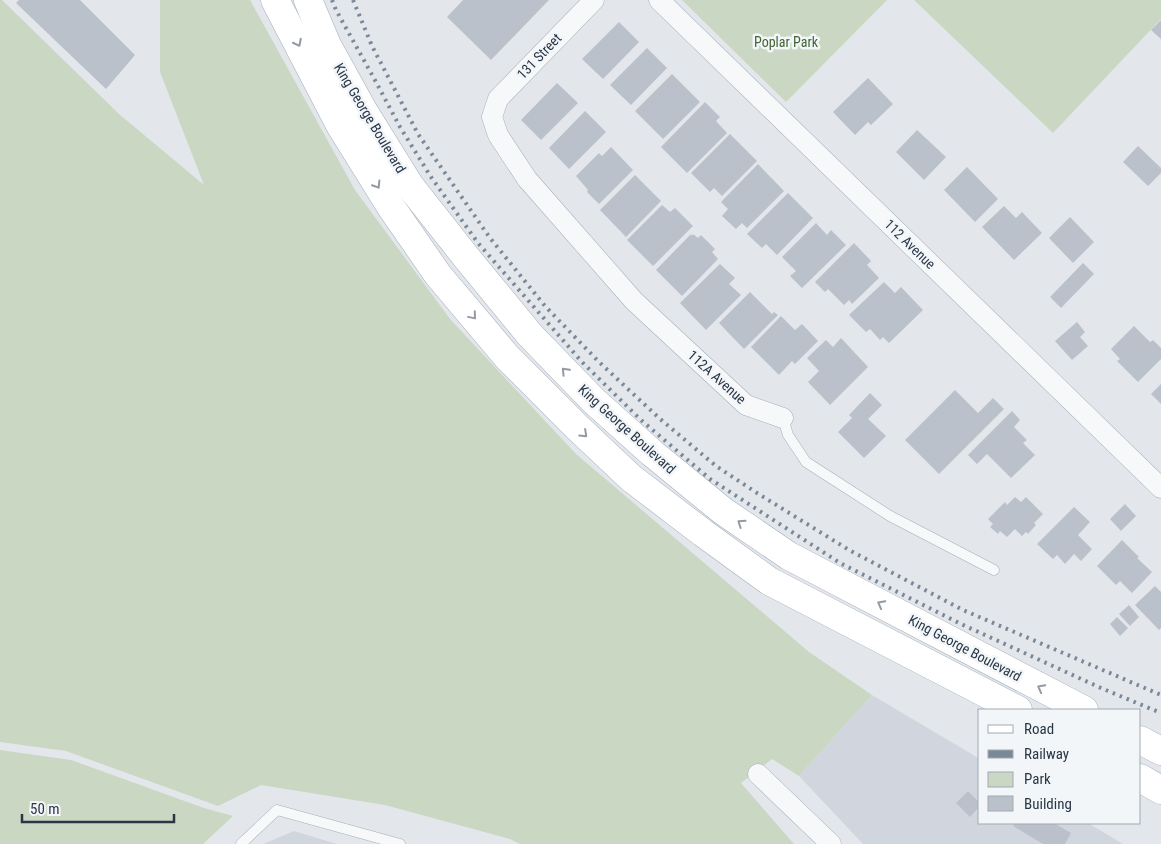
<svg xmlns="http://www.w3.org/2000/svg" width="1161" height="844" font-family="'Roboto Condensed',sans-serif">
  <style>
    .built { fill: #d1d6de }
    .green { fill: #cad7c3 }
    .building { fill: #bac1ca }
    .lines { fill: none; stroke-linecap: round; stroke-linejoin: round }
    .service-casing { stroke: #a7aeb7; stroke-width: 11 }
    .minor-casing { stroke: #a7aeb7; stroke-width: 21 }
    .primary-casing { stroke: #a1acb9; stroke-width: 29 }
    .service { stroke: #f6f8fa; stroke-width: 10 }
    .minor { stroke: #f6f8fa; stroke-width: 20 }
    .primary { stroke: #fff; stroke-width: 28 }
    .rail { stroke: #7b8897; stroke-width: 4; stroke-dasharray: 2.5 5; stroke-linecap: butt }
    .oneway { stroke: #949aa2 }
    .labels { text-anchor: middle; dominant-baseline: central; stroke-width: 5; stroke-linejoin: round; paint-order: stroke }
    .park-label { font-size: 14px; fill: #416335; stroke: #f3f6f9 }
    .street-label { font-size: 14px; fill: #293646; stroke: #f3f6f9 }
  </style>
  <rect width="100%" height="100%" fill="#e3e7ec"/>
  <g class="built">
    <polygon points="872,695 980,759 980,823 1088,823 1123,844 863,844 799,776"/>
    <polygon points="294,831 337,844 263,844"/>
  </g>
  <g class="green">
    <polygon points="0,0 2,0 119,114 204,185 160,72 160,0 250,0 355,190 450,319 576,454 809,652 872,695 799,776 772,759 741,783 794,844 520,844 510,839 385,805 261,785 218,806 66,751 0,742"/>
    <polygon points="682,0 887,0 786,102"/>
    <polygon points="914,0 1161,0 1161,19 1053,133"/>
    <polygon points="0,750 71,760 204,808 233,816 203,844 0,844"/>
  </g>
  <g class="building">
    <polygon points="19,0 80,0 135,55 106,89 16,3"/>
    <polygon points="463,0 549,0 491,60 447,17"/>
    <polygon points="1161,20 1161,39 1151,30"/>
    <polygon points="619,22 639,42 603,79 582,59"/>
    <polygon points="647,48 667,68 631,105 610,85"/>
    <polygon points="672,74 700,102 663,139 635,111"/>
    <polygon points="868,78 893,104 871,125 868,122 855,135 833,112"/>
    <polygon points="557,83 578,103 541,140 521,120"/>
    <polygon points="705,102 720,117 716,121 727,133 687,173 661,147"/>
    <polygon points="585,111 606,132 569,169 549,148"/>
    <polygon points="917,130 946,157 924,180 896,152"/>
    <polygon points="730,134 757,161 722,196 714,188 710,192 691,173"/>
    <polygon points="1138,146 1161,168 1161,173 1148,186 1123,162"/>
    <polygon points="611,147 633,170 599,204 587,192 588,190 576,176 599,153 602,156"/>
    <polygon points="758,164 784,191 747,228 742,223 736,229 722,216 728,209 721,202"/>
    <polygon points="967,167 998,199 975,222 944,190"/>
    <polygon points="635,175 661,201 626,237 600,210"/>
    <polygon points="788,193 813,218 777,255 766,244 762,248 747,234"/>
    <polygon points="662,205 670,212 675,208 693,226 653,266 627,240"/>
    <polygon points="1004,206 1016,218 1022,212 1042,233 1014,260 982,227"/>
    <polygon points="1070,217 1094,242 1073,263 1049,238"/>
    <polygon points="816,223 827,235 831,230 846,245 802,288 790,276 796,271 782,257"/>
    <polygon points="691,234 692,236 693,234 698,238 701,235 715,249 712,252 718,259 682,296 656,270"/>
    <polygon points="854,243 871,261 867,265 879,278 852,304 849,300 844,305 828,289 825,292 815,282"/>
    <polygon points="1083,263 1094,274 1061,308 1050,297"/>
    <polygon points="720,264 735,278 729,284 741,295 706,330 680,303"/>
    <polygon points="884,282 895,293 901,287 923,310 889,343 883,337 880,340 870,329 866,332 849,315"/>
    <polygon points="750,292 772,314 774,312 778,315 744,349 719,323"/>
    <polygon points="781,316 795,330 802,324 818,341 795,364 792,361 779,375 751,347"/>
    <polygon points="1077,322 1085,332 1080,337 1088,346 1072,360 1055,341"/>
    <polygon points="1134,326 1150,342 1153,340 1161,348 1161,359 1138,382 1117,361 1120,359 1111,349"/>
    <polygon points="841,338 868,367 830,405 808,382 819,371 807,358 826,340 833,347"/>
    <polygon points="1161,384 1161,404 1151,394"/>
    <polygon points="955,390 978,413 993,398 1004,409 939,474 905,440"/>
    <polygon points="870,393 882,405 868,419 886,436 864,458 838,432 852,418 849,415"/>
    <polygon points="1012,411 1020,420 1014,427 1027,440 1023,443 1035,455 1011,478 987,454 977,464 968,455"/>
    <polygon points="1015,497 1021,502 1026,497 1043,514 1034,523 1036,525 1028,534 1026,532 1022,536 1015,529 1007,537 1000,531 998,534 990,527 993,524 988,519 1005,502 1007,505"/>
    <polygon points="1125,504 1136,516 1121,531 1110,519"/>
    <polygon points="1074,507 1090,522 1078,535 1092,549 1081,561 1074,554 1065,564 1057,555 1053,559 1037,544"/>
    <polygon points="1122,540 1139,557 1137,558 1152,572 1132,593 1120,581 1116,585 1097,566"/>
    <polygon points="1155,586 1161,592 1161,628 1159,630 1135,605"/>
    <polygon points="1129,605 1139,617 1130,626 1119,614"/>
    <polygon points="1117,617 1128,628 1120,636 1110,624"/>
    <polygon points="968,791 980,803 980,806 970,817 956,803"/>
    <polygon points="1015,823 1054,823 1071,833 1065,844 1043,844 1013,826"/>
  </g>
  <g class="lines">
    <defs>
      <g id="service">
        <polyline points="783,418 788,435 806,462 890,516 994,570"/>
        <polyline points="241,844 277,810 400,844"/>
      </g>
      <g id="minor">
        <polyline points="594,0 498,99 492,117 498,135 527,179 634,301 746,405 783,418"/>
        <polyline points="659,0 1161,488"/>
        <polyline points="758,774 831,844"/>
      </g>
      <g id="primary">
        <polyline points="275,0 340,125 391,207 438,275 507,357 577,427 631,478 703,533 769,581 1018,710"/>
        <polyline points="308,0 327,45 364,112 410,186 466,257 530,335 594,401 652,453 723,511 789,556 1084,710"/>
        <polyline points="1140,740 1161,751"/>
        <polyline points="1140,778 1161,790"/>
      </g>
    </defs>
    <use href="#service" class="service-casing"/>
    <use href="#minor" class="minor-casing"/>
    <use href="#primary" class="primary-casing"/>
    <use href="#service" class="service"/>
    <use href="#minor" class="minor"/>
    <use href="#primary" class="primary"/>
    <g class="rail">
      <polyline points="332,0 336,10 376,82 400,127 431,177 478,243 582,362 641,420 710,479 840,563 961,624 1101,688 1161,713"/>
      <polyline points="353,0 372,46 418,134 490,238 545,306 598,361 659,418 716,466 757,493 849,550 963,610 1161,695"/>
    </g>
  </g>
  <defs><path id="oneway-chevron" d="M-2-3.5L2.5 0L-2 3.5" fill="none" stroke-width="1.6" stroke-linecap="round" stroke-linejoin="round" transform="scale(1.25)"/></defs>
  <g class="oneway">
    <use href="#oneway-chevron" transform="translate(298 43) rotate(63)"/>
    <use href="#oneway-chevron" transform="translate(377 185) rotate(58)"/>
    <use href="#oneway-chevron" transform="translate(473 316) rotate(50)"/>
    <use href="#oneway-chevron" transform="translate(565 371) rotate(-134)"/>
    <use href="#oneway-chevron" transform="translate(584 434) rotate(43)"/>
    <use href="#oneway-chevron" transform="translate(741 523) rotate(-146)"/>
    <use href="#oneway-chevron" transform="translate(881 604) rotate(-152)"/>
    <use href="#oneway-chevron" transform="translate(1041 688) rotate(-152)"/>
  </g>
  <g class="labels">
    <g class="park-label">
      <text x="786" y="42">Poplar Park</text>
    </g>
    <g class="street-label">
      <text transform="translate(539 56) rotate(-46)">131 Street</text>
      <text transform="translate(370 118) rotate(59)">King George Boulevard</text>
      <text transform="translate(910 244) rotate(44)">112 Avenue</text>
      <text transform="translate(717 377) rotate(42)">112A Avenue</text>
      <text transform="translate(627 429) rotate(42)">King George Boulevard</text>
      <text transform="translate(965 648) rotate(28)">King George Boulevard</text>
    </g>
  </g>
  <rect x="978" y="709" width="162" height="115" fill="#f3f6f9" stroke="#a2a9b1"/>
  <rect x="988" y="725" width="25" height="8" fill="#ffffff" stroke="#a2a9b1"/>
  <text x="1024" y="734" font-size="15" fill="#293646">Road</text>
  <rect x="988" y="750" width="25" height="8" fill="#7b8897" stroke="#a2a9b1"/>
  <text x="1024" y="759" font-size="15" fill="#293646">Railway</text>
  <rect x="988" y="772" width="25" height="15" fill="#cad7c3" stroke="#a2a9b1"/>
  <text x="1024" y="784" font-size="15" fill="#293646">Park</text>
  <rect x="988" y="796" width="25" height="15" fill="#bac1ca" stroke="#a2a9b1"/>
  <text x="1024" y="809" font-size="15" fill="#293646">Building</text>
  <path d="M22 814v8h152v-8" fill="none" stroke="#293646" stroke-width="2.5"/>
  <text x="30" y="814" font-size="15" fill="#293646" stroke="#f3f6f9" stroke-width="4" paint-order="stroke">50 m</text>
</svg>
